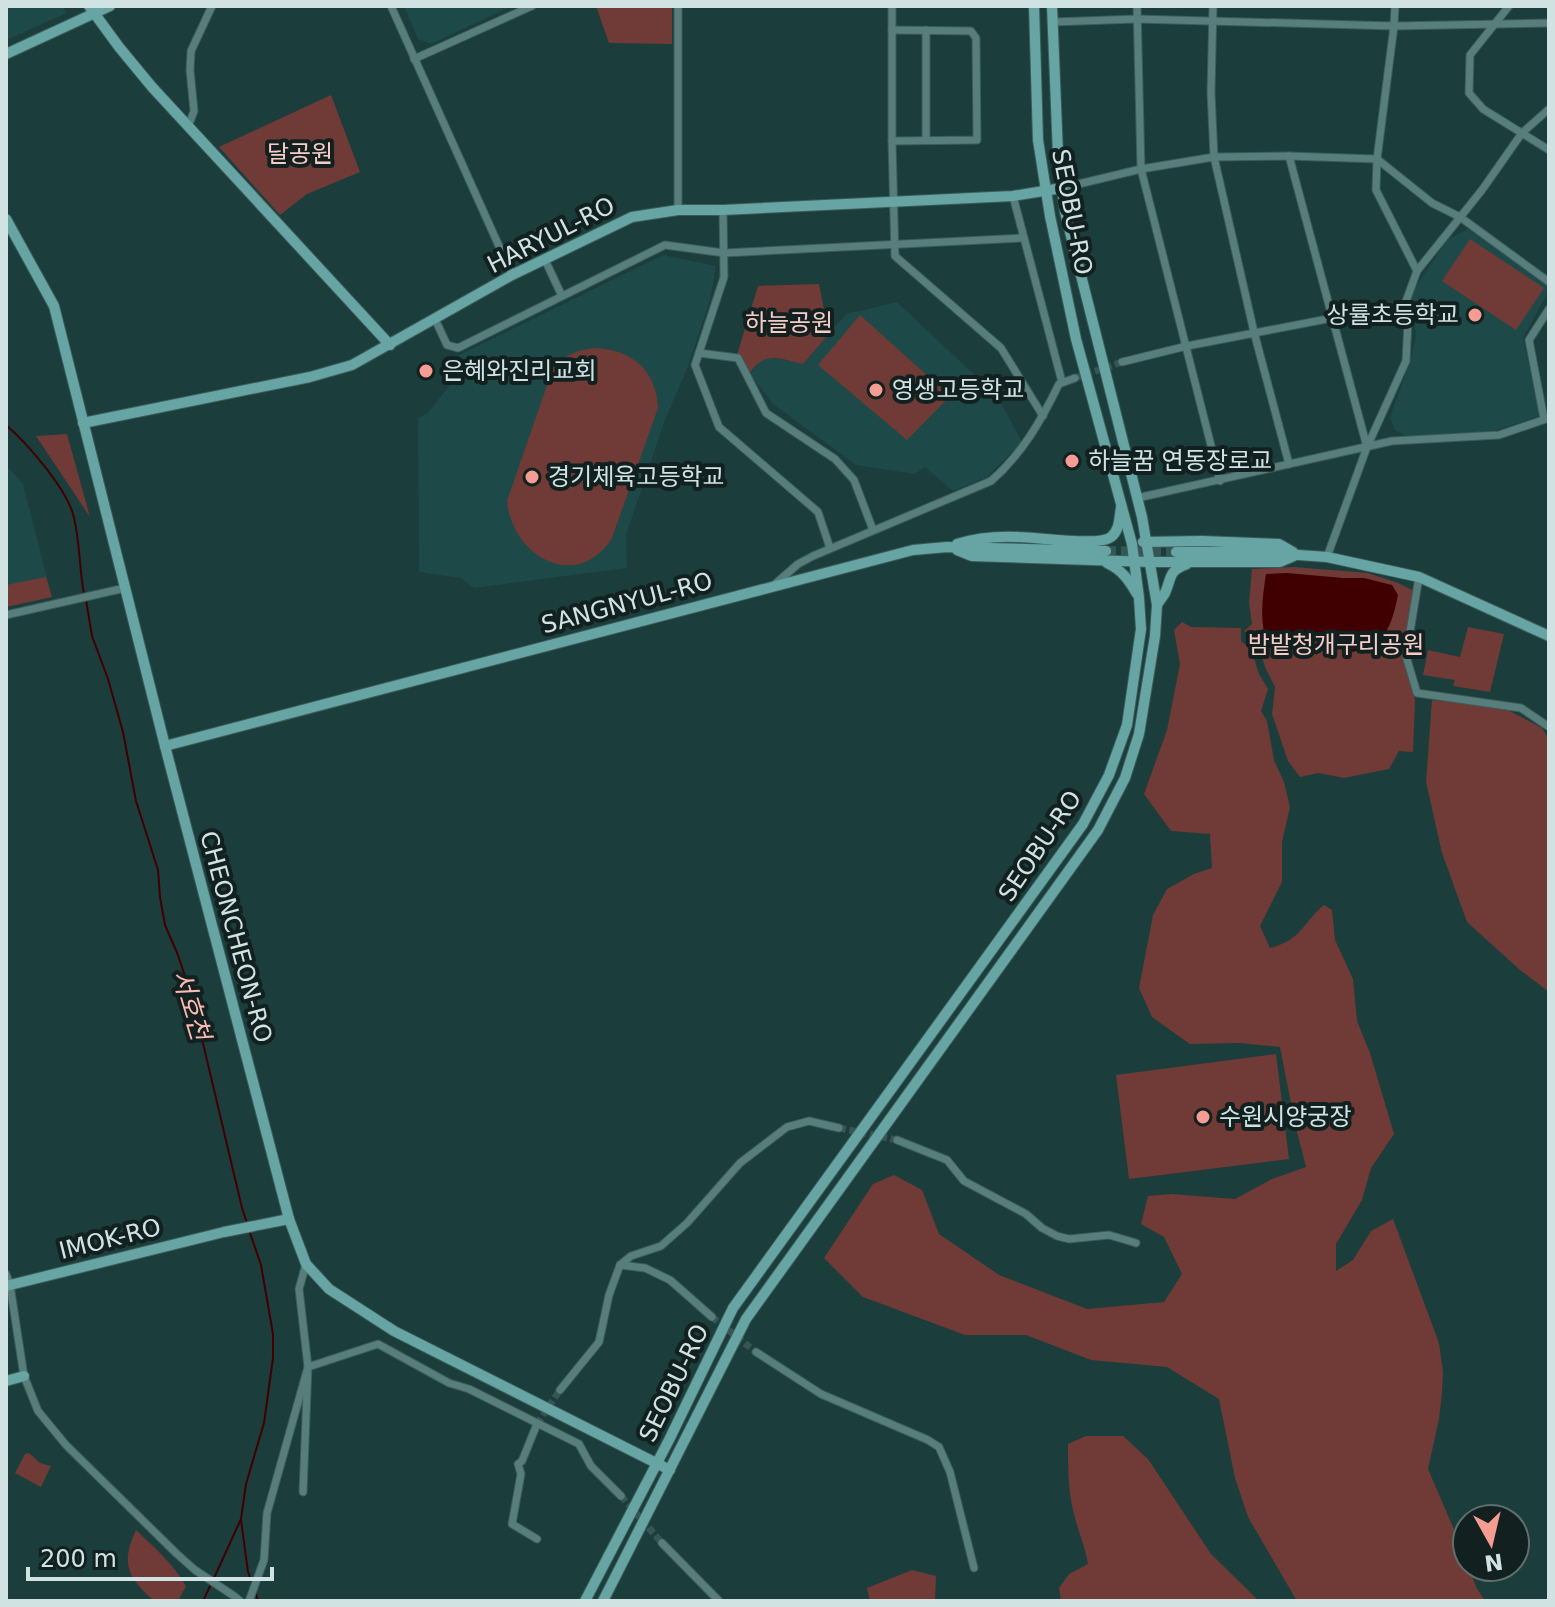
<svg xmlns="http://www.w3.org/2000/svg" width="1555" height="1607" font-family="'DejaVu Sans','Noto Sans KR',sans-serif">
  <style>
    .built { fill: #1d4948 }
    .green { fill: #703b36 }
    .water { fill: #400002 }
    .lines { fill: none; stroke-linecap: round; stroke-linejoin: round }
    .stream { stroke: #400002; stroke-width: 2 }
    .street-tunnel { stroke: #365654; stroke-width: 7; stroke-dasharray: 7 3.5; stroke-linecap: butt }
    .secondary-tunnel { stroke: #365654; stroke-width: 10; stroke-dasharray: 10 5; stroke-linecap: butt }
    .street-casing { stroke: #3c5b59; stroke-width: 9 }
    .secondary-casing { stroke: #3c5b59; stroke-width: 12 }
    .street { stroke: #577e7c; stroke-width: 7 }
    .secondary { stroke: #66a5a3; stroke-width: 10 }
    .poi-dot { fill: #f59c93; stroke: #122120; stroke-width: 3 }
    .labels { text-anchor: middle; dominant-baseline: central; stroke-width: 8; stroke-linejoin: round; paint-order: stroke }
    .park-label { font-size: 24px; fill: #f7cbc6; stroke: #122120 }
    .street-label { font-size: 24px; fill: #d0e3e2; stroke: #122120 }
    .poi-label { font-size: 24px; fill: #d0e3e2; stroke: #122120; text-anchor: start }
    .water-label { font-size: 26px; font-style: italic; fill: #fbbab3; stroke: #122120 }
  </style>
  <rect width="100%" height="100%" fill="#1b3d3b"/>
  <g class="built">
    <polygon points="6,6 63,6 67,13 6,40"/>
    <polygon points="404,6 512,6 431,44 418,39"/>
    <polygon points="1468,229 1549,286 1549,290 1523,338 1540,416 1493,431 1407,437 1395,430 1390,417 1410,362 1416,336 1411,294 1447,240"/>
    <polygon points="663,255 716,266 710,300 687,369 665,420 626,535 627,568 474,588 461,578 419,572 418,418 428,413 459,373 459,355"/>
    <polygon points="897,302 978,378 1001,403 1022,442 987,477 953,491 925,467 915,474 856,465 773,404 750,374 761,360 769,357 803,364 847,313 860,311"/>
    <polygon points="6,465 23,484 52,597 6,607"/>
  </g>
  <g class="green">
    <polygon points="596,6 672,6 672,44 609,43"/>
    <polygon points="331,95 360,172 307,194 280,215 219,147"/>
    <polygon points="1470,239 1544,288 1516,330 1442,281"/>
    <path d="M819 284 829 334 803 364C778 359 766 350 750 373L740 355H737L758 286Z"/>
    <polygon points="860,315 950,396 907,440 818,365"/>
    <path d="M593 348C631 349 656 369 658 408L612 538C577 593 512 557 507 501L553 368C564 355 577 350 593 348Z"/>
    <polygon points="67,434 90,517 36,436"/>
    <polygon points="1294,567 1368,573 1398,583 1420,594 1412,626 1409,660 1415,701 1413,752 1399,751 1389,769 1344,778 1318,773 1300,777 1288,761 1272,714 1275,687 1265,667 1257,641 1244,631 1252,624 1249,603 1252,569"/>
    <polygon points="46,577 52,597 6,607 6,585"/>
    <path d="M1182 622 1191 627 1241 628V641L1251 649 1259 674 1268 689 1261 711 1267 721 1274 760 1284 782 1290 807 1282 842V882L1260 926 1270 948C1302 940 1302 923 1324 905L1332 910 1335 940 1353 979 1357 1021 1370 1053 1394 1134 1371 1168 1362 1200 1336 1244V1271L1353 1260 1371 1231 1393 1219 1439 1343 1443 1372 1442 1393 1439 1419 1428 1469 1456 1534 1467 1567H1469L1476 1587 1485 1601H1297L1248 1517 1235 1478 1219 1399 1167 1367 1091 1360 1026 1335H965L863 1297 824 1258 873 1184 894 1175 922 1190 939 1234 999 1275 1087 1309 1164 1302 1182 1274 1164 1237 1141 1224 1148 1196 1172 1194 1235 1199 1272 1179 1306 1167 1295 1124 1280 1047 1240 1043 1190 1044 1152 1017 1139 988 1153 915 1167 889 1194 874 1212 868 1210 834 1171 831 1144 794 1167 730 1180 664 1174 630Z"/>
    <polygon points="1468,627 1504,634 1490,692 1453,686 1455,680 1423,675 1428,650 1460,657"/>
    <polygon points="1432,700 1504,708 1542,728 1549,739 1549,992 1520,970 1467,922 1442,853 1426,782"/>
    <polygon points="1276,1054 1289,1159 1129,1179 1116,1075"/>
    <path d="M1086 1436H1123L1148 1459 1211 1554 1259 1601H1061L1059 1588 1069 1574 1088 1564C1085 1546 1078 1531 1074 1514 1068 1492 1068 1467 1068 1444Z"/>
    <polygon points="29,1453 40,1463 51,1466 41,1487 15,1473 25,1454"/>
    <path d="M136 1530C155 1548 173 1564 186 1586L178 1601H154C128 1577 120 1564 136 1530Z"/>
    <polygon points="912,1570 936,1576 935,1601 870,1601 867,1588"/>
  </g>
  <path class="water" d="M1287 573 1343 578H1364L1392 585 1398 595C1392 625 1385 647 1352 652L1321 632 1294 644 1282 652C1254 648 1263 594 1266 574Z"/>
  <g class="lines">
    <g class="stream">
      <path d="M6 425C27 443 65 487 73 514 80 539 79 568 84 594"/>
      <polyline points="86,600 92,636 108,679 123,732 136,801 158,870 160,897 165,925 178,955 193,1001 242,1208 247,1223"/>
      <polyline points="241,1520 248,1572 253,1585"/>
      <polyline points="214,1578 241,1519 246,1484 264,1423 273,1358 273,1334 261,1265 250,1233"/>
      <polyline points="256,1594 258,1601"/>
      <polyline points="203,1601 211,1584"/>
    </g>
    <g class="street-tunnel">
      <polyline points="1075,378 1122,362"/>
      <polyline points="839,1128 897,1140"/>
      <polyline points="712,1317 756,1352"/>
      <polyline points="537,1424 560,1390"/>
      <polyline points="621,1496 662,1543"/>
    </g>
    <polyline class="secondary-tunnel" points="1106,551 1176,552"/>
    <defs>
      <g id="street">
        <polyline points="391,6 512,275"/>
        <polyline points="678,6 678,210"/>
        <polyline points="892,6 892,141 895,256 1001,348 1043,416"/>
        <polyline points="1137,6 1141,169 1220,481"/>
        <polyline points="1213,6 1211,93 1214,157 1254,332 1289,464"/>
        <polyline points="1395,6 1394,26 1377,159 1376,190 1417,271 1405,304"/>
        <polyline points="1509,6 1470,55 1469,93 1483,109 1549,150"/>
        <polyline points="1052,22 1137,19 1394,26 1549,23"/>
        <polyline points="892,30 971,31 976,38 977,140 892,141"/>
        <polyline points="414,59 532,6"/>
        <polyline points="188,127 194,111 190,70 191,51 212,6"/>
        <polyline points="926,140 926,30"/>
        <polyline points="1289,156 1367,447"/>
        <polyline points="1062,188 1141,169 1214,157 1289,156 1377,159 1432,203 1460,217 1549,282"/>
        <polyline points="1013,196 1062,382"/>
        <polyline points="723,210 724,277 695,365 719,427 818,512 830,548"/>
        <polyline points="545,260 562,296"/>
        <polyline points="1417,271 1482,190 1522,133 1549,109"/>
        <polyline points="435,319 447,345 458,348 665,245 724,253 1022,238"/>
        <polyline points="699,353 738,358 766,413 835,459 854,480 873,530"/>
        <polyline points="1122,362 1187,346 1405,304"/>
        <polyline points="1544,419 1529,340 1549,309"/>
        <polyline points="1137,498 1392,441 1499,435 1549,418"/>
        <polyline points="1327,557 1367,447 1406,361 1408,322 1405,304"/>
        <polyline points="1419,577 1406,656 1417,693 1521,708 1549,727"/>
        <path d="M774 585 798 564 813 556 991 481C1022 454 1041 421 1059 384L1075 378"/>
        <polyline points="6,615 125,588"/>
        <polyline points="897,1140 947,1160 964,1181 1026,1214 1042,1228 1057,1236 1069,1239 1109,1235 1136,1243"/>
        <polyline points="620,1265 645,1268 670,1280 712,1317"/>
        <polyline points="6,1274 10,1285 24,1376 38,1411 66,1445 177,1554 195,1570 234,1596 240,1601"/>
        <polyline points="756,1352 821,1394 928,1440 939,1447 950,1472 974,1568"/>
        <polyline points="560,1390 599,1342 609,1295 620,1265 631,1256 661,1246 687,1223 740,1163 787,1127 809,1121 839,1128"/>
        <polyline points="303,1492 308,1367 378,1344 449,1383 469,1389 579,1444 591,1466 621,1496"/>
        <polyline points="537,1539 512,1524 521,1474 518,1464 522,1461 537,1424"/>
        <polyline points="662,1543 719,1601"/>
        <polyline points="249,1601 264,1560 267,1513 308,1367 299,1289 306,1264"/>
      </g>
      <g id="secondary">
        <polyline points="89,6 119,47 152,87 390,345"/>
        <polyline points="6,54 110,6"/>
        <polyline points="6,219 54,306 165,746 289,1219 306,1264 329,1289 394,1331 670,1470"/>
        <polyline points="83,423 310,377 352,365 512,275 632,217 678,210 723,210 1013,196 1062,188"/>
        <polyline points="1143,542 1202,541 1279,544 1293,552"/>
        <path d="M957 544C976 538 998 536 1019 537 1037 537 1099 547 1111 537 1120 530 1119 518 1121 508"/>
        <polyline points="957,550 972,556 1150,562 1280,562 1294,556"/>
        <polyline points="1176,552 1257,552 1327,557 1419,577 1549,636"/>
        <path d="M1107 563C1122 570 1129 580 1137 594"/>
        <path d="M1157 605C1158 603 1164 595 1165 593 1172 577 1168 571 1187 564"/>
        <polyline points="165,746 913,550 947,547 1106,551"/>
        <polyline points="6,1286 224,1232 289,1219"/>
        <polyline points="6,1381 24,1376"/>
        <polyline points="585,1601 669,1440 733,1308 1083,824 1109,775 1127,725 1141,629 1139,598 1132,544 1076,339 1050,216 1038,140 1034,6"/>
        <polyline points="603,1601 746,1319 1098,830 1125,778 1139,734 1155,636 1157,605 1142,517 1065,212 1058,155 1052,6"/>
      </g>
    </defs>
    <use href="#street" class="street-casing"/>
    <use href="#secondary" class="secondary-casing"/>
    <use href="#street" class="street"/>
    <use href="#secondary" class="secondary"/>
  </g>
  <g class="poi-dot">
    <circle cx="1475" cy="315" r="8"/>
    <circle cx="426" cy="371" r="8"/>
    <circle cx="876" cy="390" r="8"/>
    <circle cx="1072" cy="461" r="8"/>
    <circle cx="532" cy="477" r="8"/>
    <circle cx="1203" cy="1117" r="8"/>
  </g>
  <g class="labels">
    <g class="park-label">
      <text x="300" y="154">달공원</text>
      <text x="789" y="323">하늘공원</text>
      <text x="1336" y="645">밤밭청개구리공원</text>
    </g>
    <g class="street-label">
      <text transform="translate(1072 212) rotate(79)">SEOBU-RO</text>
      <text transform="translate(551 235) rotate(-27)">HARYUL-RO</text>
      <text transform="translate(627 603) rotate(-15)">SANGNYUL-RO</text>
      <text transform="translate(1040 846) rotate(-56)">SEOBU-RO</text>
      <text transform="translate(236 937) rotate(75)">CHEONCHEON-RO</text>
      <text transform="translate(110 1239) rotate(-14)">IMOK-RO</text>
      <text transform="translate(674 1383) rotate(-64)">SEOBU-RO</text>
    </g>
    <g class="poi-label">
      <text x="1459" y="315" text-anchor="end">상률초등학교</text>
      <text x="442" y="371">은혜와진리교회</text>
      <text x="892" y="390">영생고등학교</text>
      <text x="1088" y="461">하늘꿈 연동장로교</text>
      <text x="548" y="477">경기체육고등학교</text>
      <text x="1219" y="1117">수원시양궁장</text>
    </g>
    <g class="water-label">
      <text transform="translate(191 1005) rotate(73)">서호천</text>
    </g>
  </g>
  <rect width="1555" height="1607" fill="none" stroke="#d0e3e2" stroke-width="16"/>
  <g transform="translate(1491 1543) rotate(172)"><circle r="38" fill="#122120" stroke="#5e6f6e" stroke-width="2"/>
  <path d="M0-6L14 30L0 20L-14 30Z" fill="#f59c93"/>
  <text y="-12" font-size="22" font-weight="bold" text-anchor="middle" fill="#d0e3e2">N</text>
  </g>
  <path d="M28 1567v12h244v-12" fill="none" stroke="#d0e3e2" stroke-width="4"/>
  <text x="40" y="1567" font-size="24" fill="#d0e3e2" stroke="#122120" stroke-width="6" paint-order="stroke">200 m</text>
</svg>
